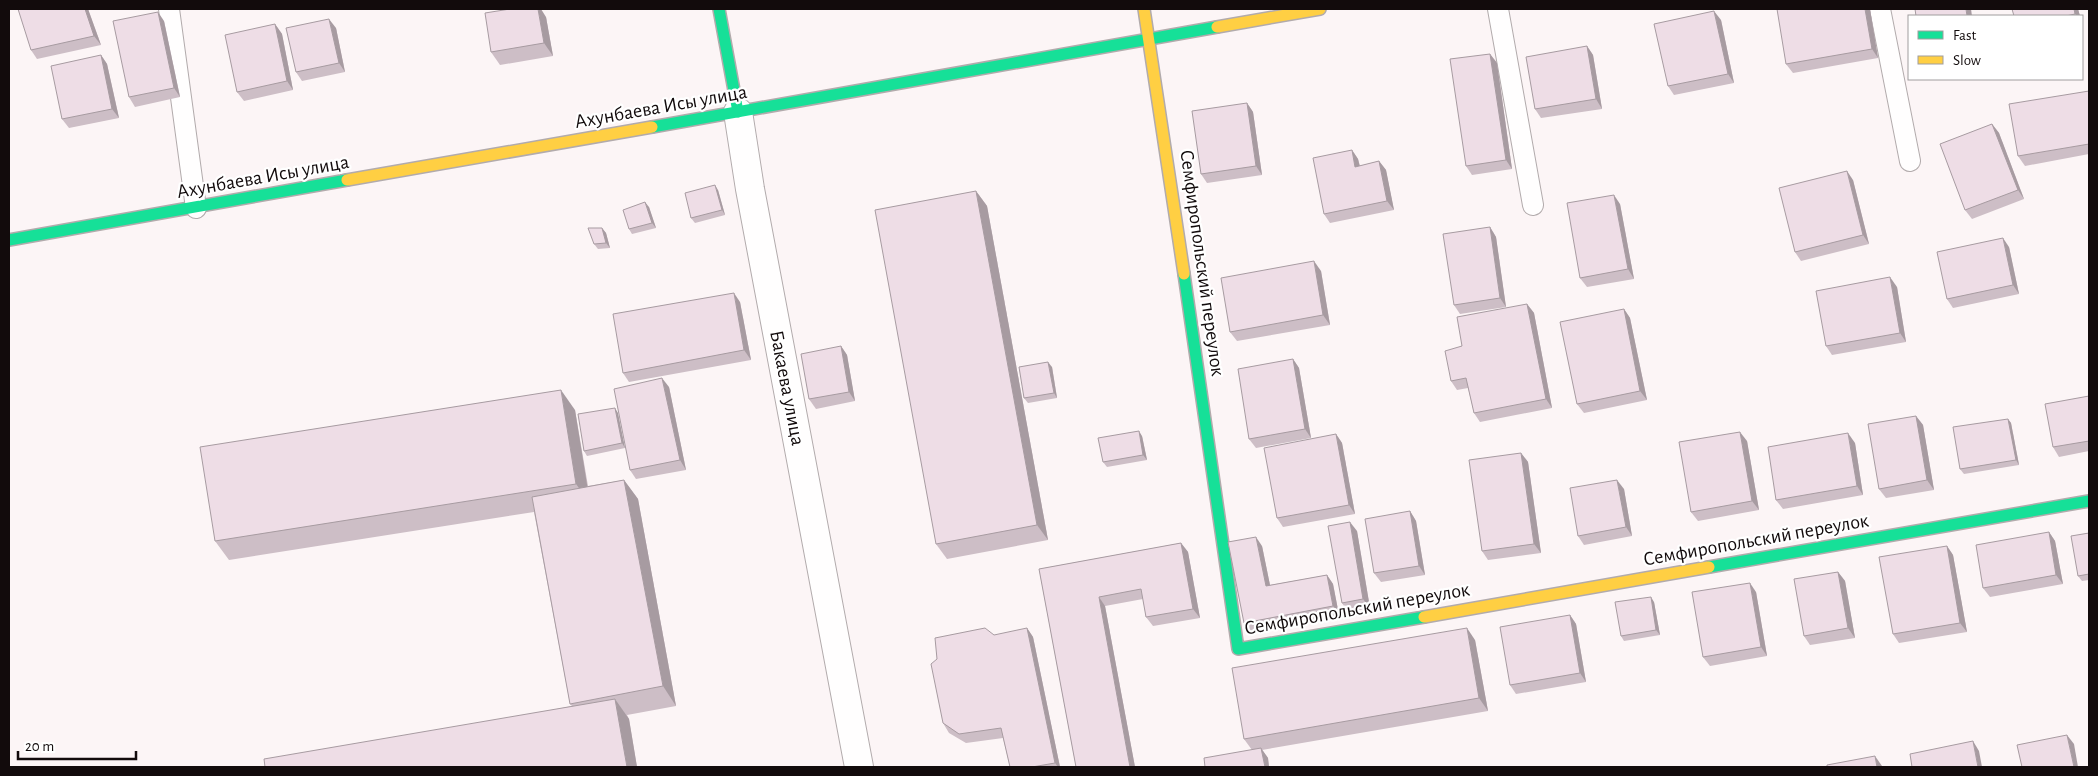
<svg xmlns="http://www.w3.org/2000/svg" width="2098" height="776" font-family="'Alegreya Sans',sans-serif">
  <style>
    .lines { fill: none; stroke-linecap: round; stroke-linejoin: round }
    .lane-casing { stroke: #b2abac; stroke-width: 22 }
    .street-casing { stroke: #b2abac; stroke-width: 30 }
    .fast-casing { stroke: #b2abac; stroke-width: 14 }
    .slow-casing { stroke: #b2abac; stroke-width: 14 }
    .lane { stroke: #fffefe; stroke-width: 20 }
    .street { stroke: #fffefe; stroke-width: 28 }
    .fast { stroke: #16e098; stroke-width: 11 }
    .slow { stroke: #ffcf43; stroke-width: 11 }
    .wall { fill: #cdbec6 }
    .shaded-wall { fill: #a79ba1 }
    .building { fill: #eedde6; stroke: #a79ba1 }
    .labels { text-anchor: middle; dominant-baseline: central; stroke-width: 4.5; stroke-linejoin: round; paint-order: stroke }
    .street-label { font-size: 20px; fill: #120b0c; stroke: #fff }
  </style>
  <rect width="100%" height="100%" fill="#fcf5f6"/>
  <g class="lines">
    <defs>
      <g id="lane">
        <polyline points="169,9 196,208"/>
        <polyline points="1498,9 1533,205"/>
        <polyline points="1880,9 1910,161"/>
      </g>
      <polyline id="street" points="738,112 750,189 859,767"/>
      <g id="fast">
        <polyline points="719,9 738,112"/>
        <polyline points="652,127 1217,27"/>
        <polyline points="9,240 347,180"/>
        <polyline points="1184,274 1238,649 1424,617"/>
        <polyline points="1709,567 2089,501"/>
      </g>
      <g id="slow">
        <polyline points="1144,9 1184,274"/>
        <polyline points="1217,27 1320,9"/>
        <polyline points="347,180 652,127"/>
        <polyline points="1424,617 1709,567"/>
      </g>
    </defs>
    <use href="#lane" class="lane-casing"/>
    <use href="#street" class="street-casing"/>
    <use href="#fast" class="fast-casing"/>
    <use href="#slow" class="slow-casing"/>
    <use href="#lane" class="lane"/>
    <use href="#street" class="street"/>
    <use href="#fast" class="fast"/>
    <use href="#slow" class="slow"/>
  </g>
  <g class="wall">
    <polygon points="88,9 101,45 37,59 31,50"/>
    <polygon points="1870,9 1878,58 1793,73 1786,64"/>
    <polygon points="2078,9 2080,16 2014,16"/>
    <polygon points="546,17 553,56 500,65 491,52"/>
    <polygon points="1721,20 1734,83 1674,95 1668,86"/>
    <polygon points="164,21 180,97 135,107 129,97"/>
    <polygon points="275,24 282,34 293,90 244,101 237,92"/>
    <polygon points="336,28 345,72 302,81 296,72"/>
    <polygon points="1587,46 1593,55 1602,109 1541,118 1535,109"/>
    <polygon points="1490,54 1497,63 1512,169 1472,175 1466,166"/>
    <polygon points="101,55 107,64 119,118 69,128 62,119"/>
    <polygon points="2089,91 2089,154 2025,166 2018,156"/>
    <polygon points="1247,103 1253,112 1262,175 1207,183 1201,174"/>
    <polygon points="1992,124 1999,133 2024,199 1972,219 1965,210"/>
    <polygon points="1352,150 1358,159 1360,166 1379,161 1386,170 1394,210 1330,223 1324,214"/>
    <polygon points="1853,180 1869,244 1801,261 1795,252"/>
    <polygon points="718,190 725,215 695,223 691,218"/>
    <polygon points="976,191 987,206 1048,540 947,559 936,544"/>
    <polygon points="1620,204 1634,279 1587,287 1580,278"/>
    <polygon points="649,207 656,228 632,234 629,229"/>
    <polygon points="1490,227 1496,237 1506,307 1460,314 1454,305"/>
    <polygon points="602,228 606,233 610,248 598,249 594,244"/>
    <polygon points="2009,247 2019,294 1953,308 1947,299"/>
    <polygon points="1321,271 1330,325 1237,341 1230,332"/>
    <polygon points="1897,287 1906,342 1832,355 1826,346"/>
    <polygon points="740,302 751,360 629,382 623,373"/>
    <polygon points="1527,304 1534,313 1552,408 1480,422 1474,413 1468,388 1457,390 1451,381 1462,346"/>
    <polygon points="1624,309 1630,318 1647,400 1584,413 1577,404"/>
    <polygon points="841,346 847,355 855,401 816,409 809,399"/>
    <polygon points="1293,359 1299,368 1311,438 1256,448 1249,439"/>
    <polygon points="1052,367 1057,398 1028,403 1024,398"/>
    <polygon points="669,387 686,470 636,479 630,470"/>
    <polygon points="2089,396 2089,451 2059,457 2053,447"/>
    <polygon points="615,408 625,448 587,456 584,451"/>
    <polygon points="575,410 588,486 624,480 638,499 676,706 627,715 629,719 637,767 265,767 572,706 570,704 534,512 229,560 215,541"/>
    <polygon points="1916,416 1923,425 1934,490 1886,498 1879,489"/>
    <polygon points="2008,419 2011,423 2019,465 1964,474 1960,469"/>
    <polygon points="1336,434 1342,443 1355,514 1283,527 1277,518"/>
    <polygon points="1142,436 1147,460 1107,467 1103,462"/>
    <polygon points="1747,441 1759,510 1698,521 1691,512"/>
    <polygon points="1855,443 1863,495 1783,509 1776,500"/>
    <polygon points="1521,453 1528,462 1541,553 1488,560 1482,551"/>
    <polygon points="1624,489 1632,536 1584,545 1578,536"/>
    <polygon points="1410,511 1416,521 1425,575 1381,582 1374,573"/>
    <polygon points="1357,531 1370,608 1348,612 1342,603"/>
    <polygon points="2049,532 2055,541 2063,584 1990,597 1983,588"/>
    <polygon points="2089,533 2089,580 2082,581 2078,576"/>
    <polygon points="1181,543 1188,552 1200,618 1153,626 1146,617 1143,599 1105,606 1135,767 1076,767 1039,569"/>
    <polygon points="1262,546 1270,585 1327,575 1333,584 1339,615 1250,632 1244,623"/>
    <polygon points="1947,546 1953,555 1967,632 1899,643 1893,634"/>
    <polygon points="1838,572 1845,581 1855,638 1810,645 1804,636"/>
    <polygon points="1756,592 1767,656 1710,666 1703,657"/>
    <polygon points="1654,602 1660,635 1624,641 1621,636"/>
    <polygon points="1570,615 1576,624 1586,682 1516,694 1510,685"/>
    <polygon points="1027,628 1033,637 1060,767 1010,767 1003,738 966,743 949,733 943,723"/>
    <polygon points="1475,640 1488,711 1262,750 1268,758 1269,767 1205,767 1252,750 1244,739"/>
  </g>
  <g class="shaded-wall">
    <polygon points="85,9 88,9 101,45 94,36"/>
    <polygon points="538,9 541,9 546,17 553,56 544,43"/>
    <polygon points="1865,9 1870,9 1878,58 1872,49"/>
    <polygon points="1966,9 1971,9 1972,16 1967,16"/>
    <polygon points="2074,9 2078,9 2080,16 2077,16 2075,14"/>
    <polygon points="1714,11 1721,20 1734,83 1728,74"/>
    <polygon points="158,12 164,21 180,97 174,88"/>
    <polygon points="329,19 336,28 345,72 339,63"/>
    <polygon points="275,24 282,34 293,90 287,81"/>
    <polygon points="1587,46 1593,55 1602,109 1596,99"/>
    <polygon points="1490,54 1497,63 1512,169 1506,160"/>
    <polygon points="101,55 107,64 119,118 112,109"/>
    <polygon points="1247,103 1253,112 1262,175 1256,166"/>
    <polygon points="1992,124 1999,133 2024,199 2018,190"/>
    <polygon points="1352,150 1358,159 1362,176 1355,167"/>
    <polygon points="1379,161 1386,170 1394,210 1387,201"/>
    <polygon points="1847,171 1853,180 1869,244 1863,235"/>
    <polygon points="715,185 718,190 725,215 722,210"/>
    <polygon points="976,191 987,206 1048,540 1037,525"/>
    <polygon points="1614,195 1620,204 1634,279 1628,269"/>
    <polygon points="645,202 649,207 656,228 652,223"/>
    <polygon points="1490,227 1496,237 1506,307 1500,298"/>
    <polygon points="602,228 606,233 610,248 606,243"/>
    <polygon points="2003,238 2009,247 2019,294 2013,285"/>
    <polygon points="1314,261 1321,271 1330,325 1323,315"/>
    <polygon points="1890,277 1897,287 1906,342 1900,333"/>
    <polygon points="734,293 740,302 751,360 744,350"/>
    <polygon points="1527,304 1534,313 1552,408 1546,399"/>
    <polygon points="1624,309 1630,318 1647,400 1640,391"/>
    <polygon points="841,346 847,355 855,401 849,392"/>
    <polygon points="1293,359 1299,368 1311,438 1305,429"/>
    <polygon points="1048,362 1052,367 1057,398 1054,393"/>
    <polygon points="662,378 669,387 686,470 680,460"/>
    <polygon points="561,390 575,410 590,503 576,484"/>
    <polygon points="615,408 618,413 625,448 622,443"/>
    <polygon points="1916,416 1923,425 1934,490 1927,480"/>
    <polygon points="2008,419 2011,423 2019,465 2016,460"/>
    <polygon points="1139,431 1142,436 1147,460 1143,455"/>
    <polygon points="1740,432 1747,441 1759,510 1752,501"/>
    <polygon points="1848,433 1855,443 1863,495 1857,486"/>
    <polygon points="1336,434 1342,443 1355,514 1349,505"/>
    <polygon points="1521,453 1528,462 1541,553 1534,544"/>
    <polygon points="624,480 638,499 676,706 663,686"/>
    <polygon points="1617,480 1624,489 1632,536 1626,527"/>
    <polygon points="1410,511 1416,521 1425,575 1419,566"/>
    <polygon points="1350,522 1357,531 1370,608 1363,599"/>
    <polygon points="2049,532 2055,541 2063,584 2056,575"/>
    <polygon points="1256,537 1262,546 1272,595 1266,586"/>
    <polygon points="1181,543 1188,552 1200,618 1193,609"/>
    <polygon points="1947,546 1953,555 1967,632 1960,623"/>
    <polygon points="1838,572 1845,581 1855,638 1848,628"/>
    <polygon points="1327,575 1333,584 1339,615 1333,606"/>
    <polygon points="1750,583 1756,592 1767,656 1761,647"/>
    <polygon points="1099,597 1105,606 1135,767 1130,767"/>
    <polygon points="1651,597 1654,602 1660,635 1656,630"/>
    <polygon points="1570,615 1576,624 1586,682 1580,673"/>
    <polygon points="1027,628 1033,637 1060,767 1058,767 1055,763"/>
    <polygon points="1467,628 1475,640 1488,711 1479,698"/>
    <polygon points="615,699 629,719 637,767 627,767"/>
    <polygon points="2067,735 2074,744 2078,767 2074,767"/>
    <polygon points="1973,741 1979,751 1982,767 1978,767"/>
    <polygon points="1261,748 1268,758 1269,767 1265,767"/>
    <polygon points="1875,756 1882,766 1882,767 1877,767"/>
  </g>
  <g class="building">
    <polygon points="18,9 85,9 94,36 31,50"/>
    <polygon points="510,9 538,9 544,43 491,52 485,13"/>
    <polygon points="1777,9 1865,9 1872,49 1786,64"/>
    <polygon points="1915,9 1966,9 1967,16 1916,16"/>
    <polygon points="2012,9 2074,9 2075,14 2066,16 2014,16"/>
    <polygon points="1714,11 1728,74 1668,86 1654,24"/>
    <polygon points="158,12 174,88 129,97 113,21"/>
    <polygon points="329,19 339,63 296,72 286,28"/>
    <polygon points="275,24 287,81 237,92 225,35"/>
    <polygon points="1587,46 1596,99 1535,109 1526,57"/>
    <polygon points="1490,54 1506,160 1466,166 1450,59"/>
    <polygon points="101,55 112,109 62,119 51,66"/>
    <polygon points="2089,91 2089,144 2018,156 2009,104"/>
    <polygon points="1247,103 1256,166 1201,174 1192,111"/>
    <polygon points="1992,124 2018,190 1965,210 1940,144"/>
    <polygon points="1352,150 1355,167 1379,161 1387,201 1324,214 1313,158"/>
    <polygon points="1847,171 1863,235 1795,252 1779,188"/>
    <polygon points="715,185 722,210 691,218 685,193"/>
    <polygon points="976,191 1037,525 936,544 875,210"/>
    <polygon points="1614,195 1628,269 1580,278 1567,203"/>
    <polygon points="645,202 652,223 629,229 623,210"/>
    <polygon points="1490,227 1500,298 1454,305 1443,234"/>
    <polygon points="588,228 602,228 606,243 594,244"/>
    <polygon points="2003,238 2013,285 1947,299 1937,252"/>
    <polygon points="1314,261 1323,315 1230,332 1221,278"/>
    <polygon points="1890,277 1900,333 1826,346 1816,291"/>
    <polygon points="734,293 744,350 623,373 613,314"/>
    <polygon points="1527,304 1546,399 1474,413 1466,378 1451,381 1445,351 1462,346 1457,317"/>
    <polygon points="1624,309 1640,391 1577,404 1560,322"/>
    <polygon points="841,346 849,392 809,399 801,354"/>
    <polygon points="1293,359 1305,429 1249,439 1238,369"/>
    <polygon points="1048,362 1054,393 1024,398 1019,367"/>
    <polygon points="662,378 680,460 630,470 614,389"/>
    <polygon points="561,390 576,484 215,541 200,447"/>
    <polygon points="2089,396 2089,441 2053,447 2045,404"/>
    <polygon points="615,408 622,443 584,451 578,414"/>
    <polygon points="1916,416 1927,480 1879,489 1868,424"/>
    <polygon points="2008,419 2016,460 1960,469 1953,427"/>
    <polygon points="1139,431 1143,455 1103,462 1098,438"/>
    <polygon points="1740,432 1752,501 1691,512 1679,442"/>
    <polygon points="1848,433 1857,486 1776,500 1768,447"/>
    <polygon points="1336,434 1349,505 1277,518 1264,448"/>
    <polygon points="1521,453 1534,544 1482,551 1469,460"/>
    <polygon points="624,480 663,686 570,704 532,497"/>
    <polygon points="1617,480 1626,527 1578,536 1570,488"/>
    <polygon points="1410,511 1419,566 1374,573 1365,519"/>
    <polygon points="1350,522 1363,599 1342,603 1328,526"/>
    <polygon points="2049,532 2056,575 1983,588 1976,545"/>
    <polygon points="2089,533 2089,574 2078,576 2071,536"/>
    <polygon points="1256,537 1266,586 1327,575 1333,606 1244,623 1228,542"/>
    <polygon points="1181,543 1193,609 1146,617 1141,589 1099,597 1130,767 1076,767 1039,569"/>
    <polygon points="1947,546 1960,623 1893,634 1879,557"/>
    <polygon points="1838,572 1848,628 1804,636 1794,579"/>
    <polygon points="1750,583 1761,647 1703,657 1692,592"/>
    <polygon points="1651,597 1656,630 1621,636 1615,602"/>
    <polygon points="1570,615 1580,673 1510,685 1500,627"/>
    <polygon points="985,628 994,635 1027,628 1055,763 1032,767 1010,767 1001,728 959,734 943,723 931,664 937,659 935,638"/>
    <polygon points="1467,628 1479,698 1244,739 1232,668"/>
    <polygon points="615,699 627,767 265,767 264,759"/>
    <polygon points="2067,735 2074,767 2022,767 2017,745"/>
    <polygon points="1973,741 1978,767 1912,767 1910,754"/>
    <polygon points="1261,748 1265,767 1205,767 1204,758"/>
    <polygon points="1875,756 1877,767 1827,767 1827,765"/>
  </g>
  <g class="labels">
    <g class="street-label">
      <text transform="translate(661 107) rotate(-10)">Ахунбаева Исы улица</text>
      <text transform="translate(263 177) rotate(-10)">Ахунбаева Исы улица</text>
      <text transform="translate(1202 263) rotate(82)">Семфиропольский переулок</text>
      <text transform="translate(787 388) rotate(79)">Бакаева улица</text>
      <text transform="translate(1756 540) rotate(-10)">Семфиропольский переулок</text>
      <text transform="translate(1357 609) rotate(-10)">Семфиропольский переулок</text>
    </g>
  </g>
  <rect width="2098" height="776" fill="none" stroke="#120b0c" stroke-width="20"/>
  <rect x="1908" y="15" width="175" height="65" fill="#ffffff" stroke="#a09d9e"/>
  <rect x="1918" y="31" width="25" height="8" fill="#16e098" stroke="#a09d9e"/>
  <text x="1953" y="40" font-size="15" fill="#120b0c">Fast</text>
  <rect x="1918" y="56" width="25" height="8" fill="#ffcf43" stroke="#a09d9e"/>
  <text x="1953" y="65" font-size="15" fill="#120b0c">Slow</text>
  <path d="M18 751v8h118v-8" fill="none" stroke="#120b0c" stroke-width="2.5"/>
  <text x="25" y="751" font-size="15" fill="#120b0c" stroke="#ffffff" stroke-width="4" paint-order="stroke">20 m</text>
</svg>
